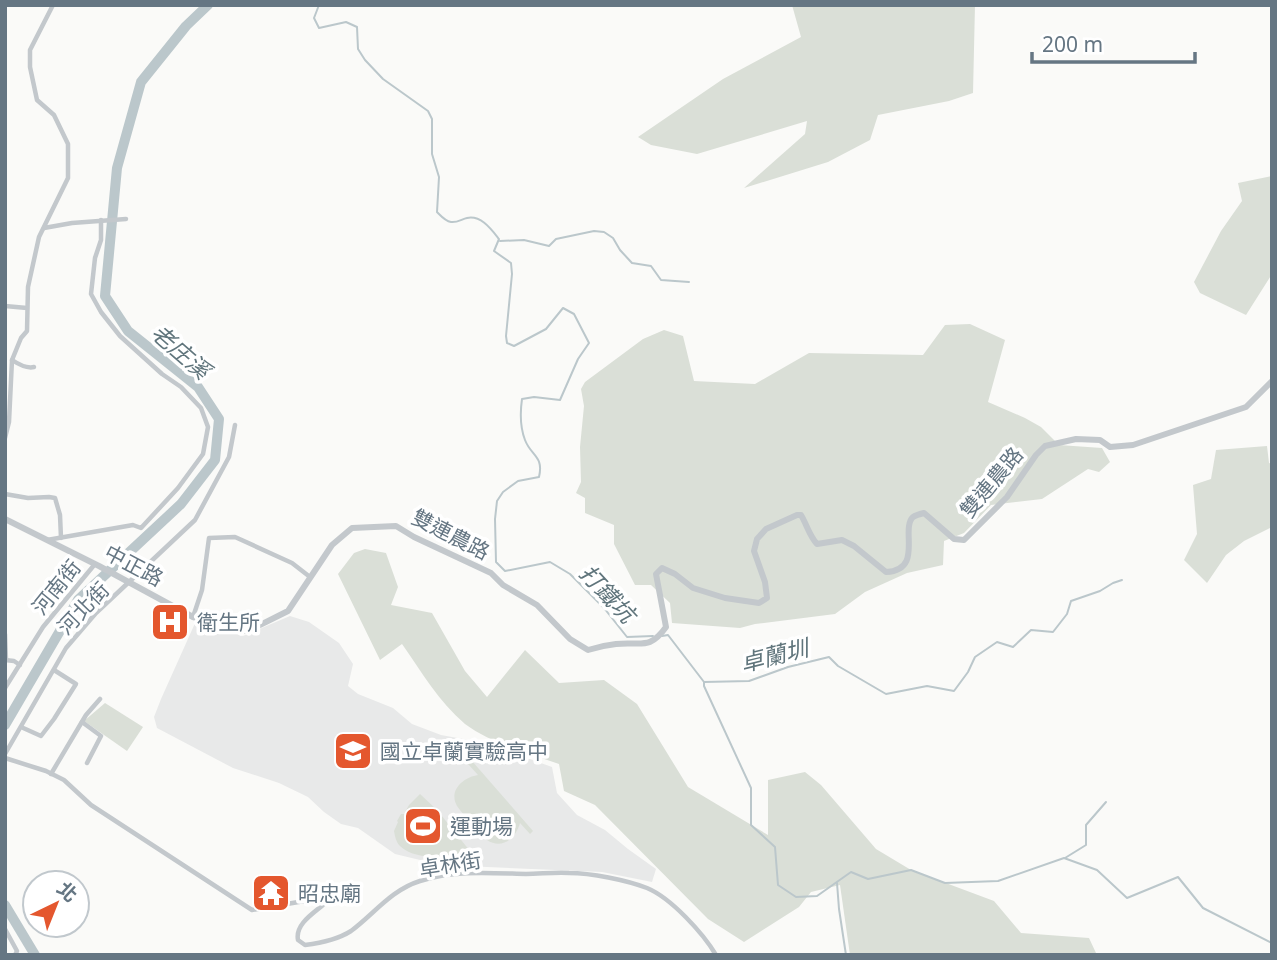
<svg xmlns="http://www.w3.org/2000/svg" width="1277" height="960" font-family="'Noto Sans','Noto Sans TC',sans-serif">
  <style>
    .built { fill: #e8e9e9 }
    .green { fill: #dadfd7 }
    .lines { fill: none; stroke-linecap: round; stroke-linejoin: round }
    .stream { stroke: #bbc7cb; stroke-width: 2 }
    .river { stroke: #bbc7cb; stroke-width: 10 }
    .minor { stroke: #c3c8cc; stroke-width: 4.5 }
    .tertiary { stroke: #c3c8cc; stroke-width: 6 }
    .labels { text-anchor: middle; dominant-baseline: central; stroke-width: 7; stroke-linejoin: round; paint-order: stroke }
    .street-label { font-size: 21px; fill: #657683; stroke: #fff }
    .poi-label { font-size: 21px; fill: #657683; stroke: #fff; text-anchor: start }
    .water-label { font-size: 23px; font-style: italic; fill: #60757c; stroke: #fff }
  </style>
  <rect width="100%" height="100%" fill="#fafaf8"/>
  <polygon class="built" points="290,616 309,622 339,643 353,664 348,686 358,694 393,708 412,724 441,735 485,743 552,767 557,793 577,815 605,830 628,849 656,869 652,882 602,872 441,865 395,854 358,828 341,824 324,812 308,797 279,783 233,768 157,728 154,717 161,699 196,621 243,636"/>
  <g class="green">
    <polygon points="792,5 975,5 973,93 949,101 878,115 870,140 828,162 744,188 805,134 807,121 697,154 651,145 638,137 723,79 801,37"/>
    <polygon points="1272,176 1272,274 1246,315 1200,293 1194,282 1221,231 1242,201 1238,183"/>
    <polygon points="970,324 1005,340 988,402 1025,418 1041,427 1059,445 1102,448 1110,462 1099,472 1088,469 1042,499 991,505 964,533 944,541 943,565 907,573 865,592 835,614 755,624 740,628 672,623 670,603 651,585 635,585 614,544 614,525 585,513 585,498 576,493 581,482 580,447 584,406 581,389 585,382 643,339 664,330 683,336 694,381 755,384 809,353 923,355 945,325"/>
    <polygon points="1267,446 1269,463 1272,464 1272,527 1244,541 1226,555 1207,583 1184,560 1197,534 1193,485 1211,479 1216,450"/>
    <path d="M365 549 386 553 398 587 391 605 432 613 465 671 487 697 525 650 559 683 604 680 637 704 688 787 768 835V780L805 772 821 785 876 849 911 870 994 901 1021 933 1089 938 1096 953 1090 955 962 953 960 955H850L840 885 811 892 799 907 744 942 708 919 595 805 564 791 559 764C528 753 492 744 465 724 439 702 421 671 402 644L380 660 338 574 354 553Z"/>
    <polygon points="105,703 143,727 127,751 84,721"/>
    <path d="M472 761 533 831 530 834 520 823C516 838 502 850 487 840 481 835 476 828 472 823 467 818 461 812 457 806 448 790 464 777 478 775L468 764Z"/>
    <path d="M420 794 437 810 470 851 465 857 460 859C444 858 413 859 400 846 396 842 395 836 394 831L398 822 397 821 401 814H404L409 805Z"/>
  </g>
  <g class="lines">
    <g class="stream">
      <path d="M319 5 314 18 319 28 346 22 357 27 358 49 365 60 383 79 428 111 432 119V154L439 177 437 212C441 216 445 221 451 222 457 223 462 219 467 218 481 215 491 229 499 239L494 251 511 263 512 274 506 336 507 343 514 346 546 329 563 308 574 314 589 343 578 359 560 400 534 397 522 399C520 413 520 427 525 440 531 456 544 456 539 477L518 481 503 492 497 501 495 519 496 562 505 571 550 562 570 574 604 608 627 637 653 636"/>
      <polyline points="500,241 524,240 549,246 556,239 594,231 604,232 613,238 620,250 632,263 651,266 661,280 689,282"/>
      <polyline points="662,636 668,635 704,682 704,686 751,788 751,825 775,847 778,885 796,897 817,896 851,872 868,879 911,870 945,883 998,881 1064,858 1097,870 1127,898 1178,877 1203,908 1272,943"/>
      <polyline points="704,682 749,681 788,667 829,657 838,666 886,694 927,686 954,691 968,672 975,657 997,642 1013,647 1031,630 1053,632 1067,614 1071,601 1100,591 1113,583 1122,580"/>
      <polyline points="1065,858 1086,845 1086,825 1106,802"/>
      <polyline points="837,883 839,909 846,955"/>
    </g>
    <g class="river">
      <polyline points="5,725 78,600 181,504 215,460 219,419 198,387 128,331 105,296 117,168 141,82 186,26 208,5"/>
      <polyline points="5,905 35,955"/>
    </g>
    <g class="minor">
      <polyline points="44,228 72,223 126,219"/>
      <polyline points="5,306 27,308"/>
      <path d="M12 360C18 364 26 369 34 367"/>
      <polyline points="5,438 9,422 12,360 21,338 27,331 28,287 39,237 68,178 68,144 54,115 37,100 30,67 30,50 53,5"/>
      <polyline points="5,494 28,498 49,497 55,498 60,515 61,538"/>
      <polyline points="47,540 133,525 141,528 178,488 203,454 208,427 201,408 181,387 162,374 120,336 101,312 91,294 95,258 101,240 101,220"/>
      <polyline points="193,617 202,590 209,538 235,537 292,563 310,577"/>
      <polyline points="5,634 6,660"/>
      <polyline points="5,660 14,661 20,665"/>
      <polyline points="5,688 43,627 95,564"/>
      <polyline points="82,722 101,736 87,763"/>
      <polyline points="21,727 41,736 54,719 76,684 54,670"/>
      <polyline points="5,754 66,648 96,613 195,520 229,457 235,425"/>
      <path d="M5 758 46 771 64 780 91 805 252 910 316 899 321 900 323 905C312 914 295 925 298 940L305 945C321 943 337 940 351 931 374 914 391 890 420 881 455 870 490 873 526 874 540 874 555 872 569 873 591 873 626 880 647 888 671 898 703 933 716 955"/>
      <polyline points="51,774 86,715 100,699"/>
      <polyline points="5,929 17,951 15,955"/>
    </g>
    <path class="tertiary" d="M5 519 99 566 193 617 235 629 248 631 288 611 332 545 352 528 396 526 414 537 491 573 503 585 537 605 570 639 588 650C597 647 607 645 616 644 641 641 649 651 666 627L656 574 662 568 675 574 693 588 725 598 759 603 767 598 765 582 754 551 757 539 766 529 797 515H801C807 525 809 535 817 544L842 540 854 546 886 572C924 570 900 529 913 517 916 515 920 514 924 513L954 539 964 540 1007 497 1036 455 1045 446 1076 439 1100 440 1110 447 1133 445 1246 407 1272 381"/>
  </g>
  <defs>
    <symbol id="hospital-square" viewBox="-11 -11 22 22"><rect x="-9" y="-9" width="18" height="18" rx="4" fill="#e4572e" stroke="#fff"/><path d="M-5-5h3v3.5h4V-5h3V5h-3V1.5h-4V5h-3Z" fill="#fff"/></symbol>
    <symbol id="school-square" viewBox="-11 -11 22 22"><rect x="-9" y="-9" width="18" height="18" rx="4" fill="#e4572e" stroke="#fff"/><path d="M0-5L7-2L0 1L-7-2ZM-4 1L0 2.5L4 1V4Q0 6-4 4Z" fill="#fff"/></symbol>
    <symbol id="stadium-square" viewBox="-11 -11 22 22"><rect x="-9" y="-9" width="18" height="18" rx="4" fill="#e4572e" stroke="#fff"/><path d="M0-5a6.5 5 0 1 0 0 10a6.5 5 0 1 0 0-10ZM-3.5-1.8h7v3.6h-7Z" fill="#fff"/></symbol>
    <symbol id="temple-square" viewBox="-11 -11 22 22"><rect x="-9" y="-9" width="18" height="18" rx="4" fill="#e4572e" stroke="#fff"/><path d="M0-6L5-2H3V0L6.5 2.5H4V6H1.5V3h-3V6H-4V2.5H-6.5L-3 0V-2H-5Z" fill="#fff"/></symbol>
  </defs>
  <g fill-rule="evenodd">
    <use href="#hospital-square" x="148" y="600" width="44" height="44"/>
    <use href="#school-square" x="331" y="729" width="44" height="44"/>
    <use href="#stadium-square" x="401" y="804" width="44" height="44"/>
    <use href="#temple-square" x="249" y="871" width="44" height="44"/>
  </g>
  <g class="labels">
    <g class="street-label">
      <text transform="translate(991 482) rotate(-50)">雙連農路</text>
      <text transform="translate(451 534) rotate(27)">雙連農路</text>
      <text transform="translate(134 565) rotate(28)">中正路</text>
      <text transform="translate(56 587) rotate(-51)">河南街</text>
      <text transform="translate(83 608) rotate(-46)">河北街</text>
      <text transform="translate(450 864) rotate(-9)">卓林街</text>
    </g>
    <g class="poi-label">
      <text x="197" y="622">衛生所</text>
      <text x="380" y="751">國立卓蘭實驗高中</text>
      <text x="450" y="826">運動場</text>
      <text x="298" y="893">昭忠廟</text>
    </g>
    <g class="water-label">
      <text transform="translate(181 351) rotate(41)">老庄溪</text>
      <text transform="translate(608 593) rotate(47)">打鐵坑</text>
      <text transform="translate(774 655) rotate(-14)">卓蘭圳</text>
    </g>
  </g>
  <rect width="1277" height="960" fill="none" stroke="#657683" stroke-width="14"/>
  <g transform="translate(56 904) rotate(43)"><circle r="33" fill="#ffffff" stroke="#c1c8cd" stroke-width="2"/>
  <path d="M0-5L12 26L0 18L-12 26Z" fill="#e4572e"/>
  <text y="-10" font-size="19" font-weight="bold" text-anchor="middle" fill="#657683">北</text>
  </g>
  <path d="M1032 52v10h163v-10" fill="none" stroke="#657683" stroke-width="3.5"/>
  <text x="1042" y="52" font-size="21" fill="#657683" stroke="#ffffff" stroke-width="5" paint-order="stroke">200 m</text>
</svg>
